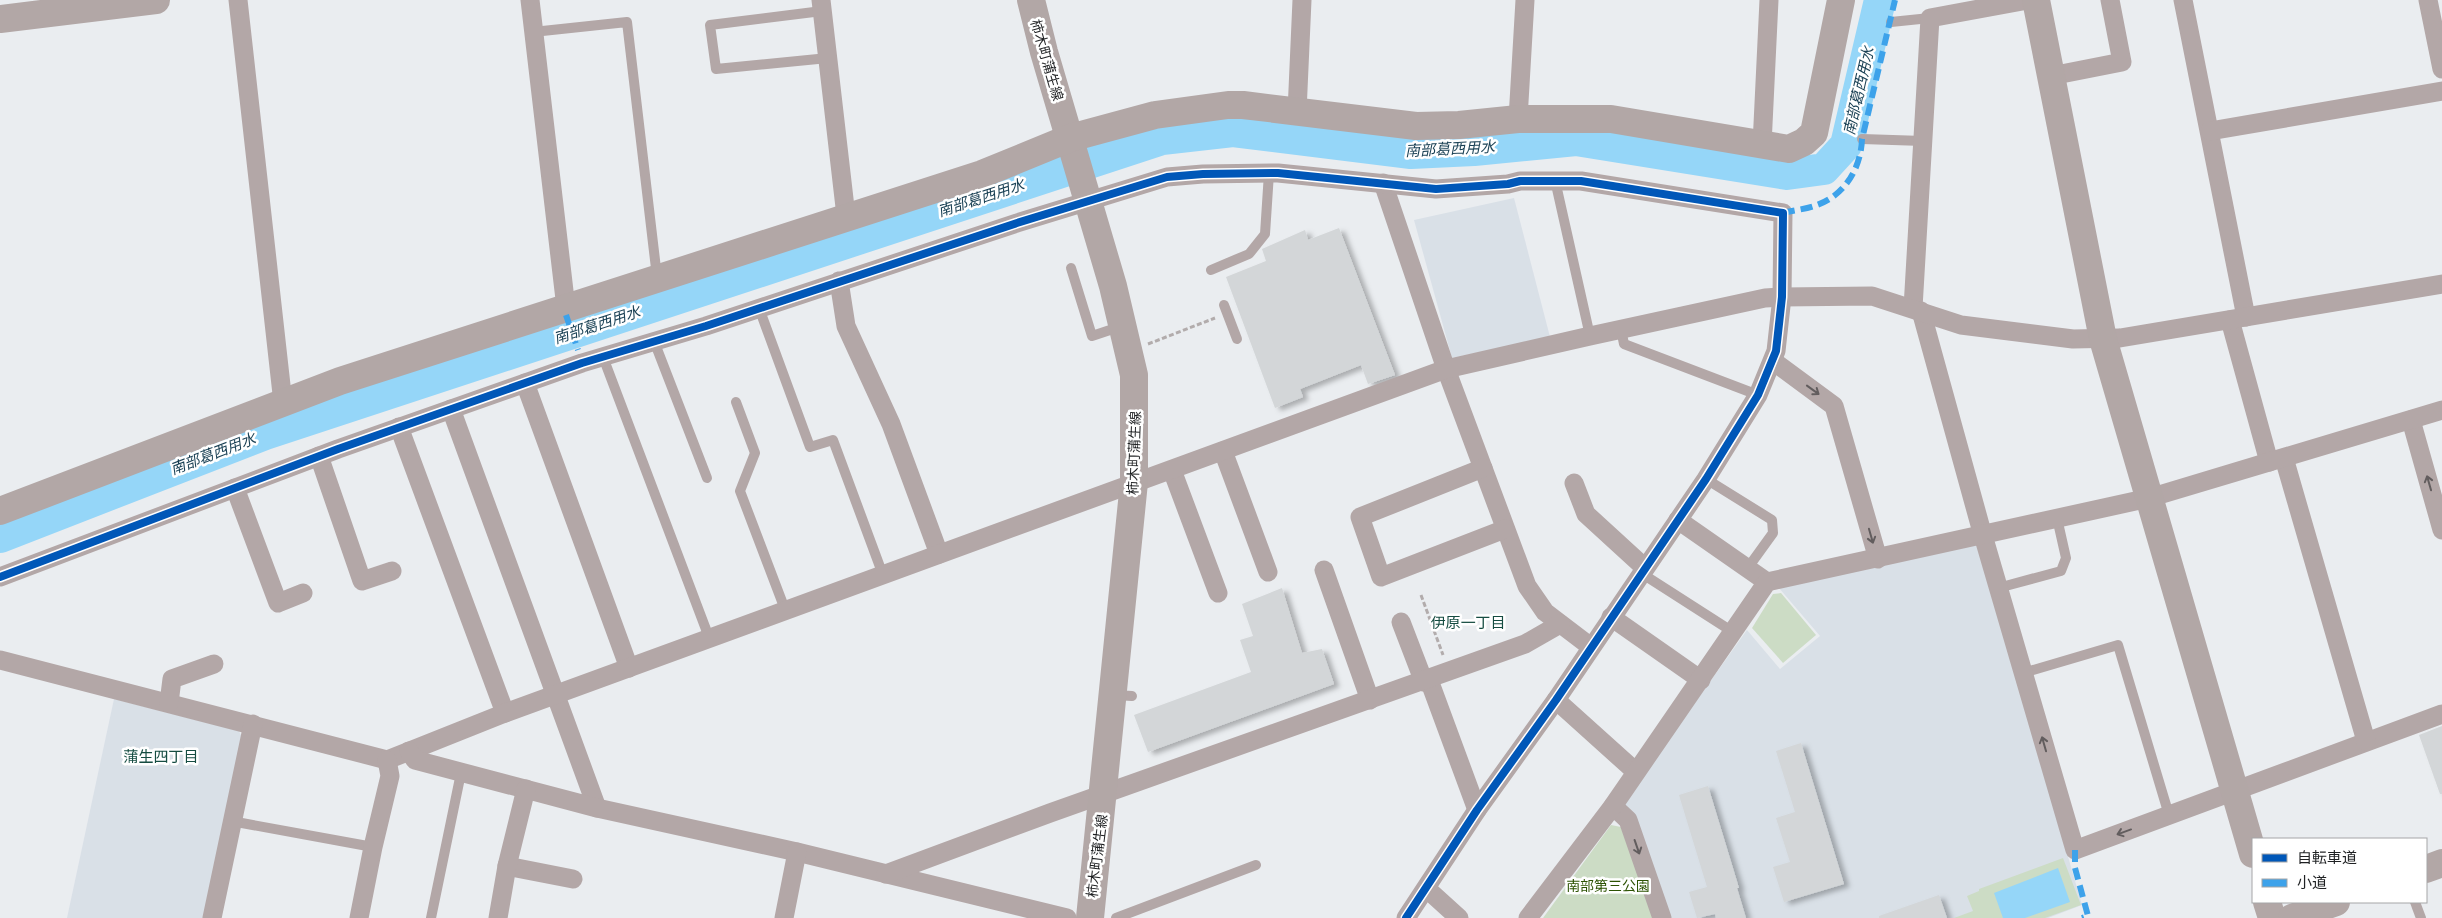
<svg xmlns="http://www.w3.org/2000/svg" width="2442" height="918" font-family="'DejaVu Sans','Noto Sans JP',sans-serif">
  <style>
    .built { fill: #d9e0e7 }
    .green { fill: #ccdcc5 }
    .water { fill: #95d6f8 }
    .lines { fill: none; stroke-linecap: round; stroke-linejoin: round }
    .river { stroke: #95d6f8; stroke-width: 32 }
    .building { fill: #d3d6d8; filter: url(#shadow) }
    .path { stroke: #b2acac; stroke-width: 3; stroke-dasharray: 5 2.5; stroke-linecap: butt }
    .lane { stroke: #b3a7a7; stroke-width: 10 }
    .street { stroke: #b3a7a7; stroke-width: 19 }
    .secondary { stroke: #b2a7a6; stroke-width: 28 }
    .quiet { stroke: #3da2ea; stroke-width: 6; stroke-dasharray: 12 6; stroke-linecap: butt }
    .cycleway-casing { stroke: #fff; stroke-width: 11 }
    .cycleway { stroke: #0057b8; stroke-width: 8 }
    .oneway { stroke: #625d5e }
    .labels { text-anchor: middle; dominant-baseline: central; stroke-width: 5; stroke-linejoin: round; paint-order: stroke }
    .street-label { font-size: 14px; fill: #1f2123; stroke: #fff }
    .park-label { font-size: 14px; fill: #2d5303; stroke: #fff }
    .water-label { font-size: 15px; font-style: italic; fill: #183f53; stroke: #fff }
    .neighbourhood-label { font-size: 15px; fill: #154c41; stroke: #fff }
  </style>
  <defs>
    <filter id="shadow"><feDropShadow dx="5.5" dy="3" stdDeviation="2.5" flood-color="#0004"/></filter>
  </defs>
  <rect width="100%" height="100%" fill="#eaedf0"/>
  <g class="built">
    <polygon points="1514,198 1550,337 1452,358 1414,220"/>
    <polygon points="1978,544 2082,905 2048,918 1670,918 1621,806 1747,630 1780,669 1820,636 1779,588"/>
    <polygon points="114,699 239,731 245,744 207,918 67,918"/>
  </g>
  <g class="green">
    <polygon points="1781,593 1816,635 1783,663 1752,628 1773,594"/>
    <polygon points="1611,825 1621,827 1653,918 1543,918"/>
    <polygon points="2063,858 2081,905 2045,918 1954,918 1973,911 1967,896 1979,891 1979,889"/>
  </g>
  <polygon class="water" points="2058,868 2070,902 2025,918 2003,918 1994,893"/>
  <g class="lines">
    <polyline class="river" points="0,537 265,434 1162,139 1233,131 1411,153 1474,150 1576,140 1787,174 1824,169 1846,145 1880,0"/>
  </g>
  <g class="building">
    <polygon points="1339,228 1395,375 1368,384 1361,365 1300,389 1303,397 1275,408 1226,277 1266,261 1262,249 1305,230 1308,240"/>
    <polygon points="1282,588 1302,653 1322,649 1334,684 1148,752 1134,715 1251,672 1240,640 1253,636 1242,604"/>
    <polygon points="2442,726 2442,794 2440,794 2419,735"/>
    <polygon points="1801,743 1844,884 1784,902 1773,867 1790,862 1776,818 1795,812 1776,751"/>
    <polygon points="1708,786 1739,888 1737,888 1746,918 1716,918 1715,914 1697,918 1689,892 1707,887 1679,795"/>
    <polygon points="1939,895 1947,918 1879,918 1879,916"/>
  </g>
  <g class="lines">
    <g class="path">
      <polyline points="1148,344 1215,318"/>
      <polyline points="1421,595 1443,655"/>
    </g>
    <g class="lane">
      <polyline points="822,11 710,25 716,69 828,58"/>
      <polyline points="1891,22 1930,18"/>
      <polyline points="533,32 627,22 657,277"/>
      <polyline points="1862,139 1923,141"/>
      <polyline points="1555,180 1590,336"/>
      <polyline points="1071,268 1092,336 1122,326"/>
      <polyline points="1211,270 1249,254 1265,234 1269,173"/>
      <polyline points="1224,305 1237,339"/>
      <polyline points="759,308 810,447 833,440 883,575"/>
      <polyline points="1621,329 1624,344 1758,395"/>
      <polyline points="654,341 707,478"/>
      <polyline points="603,357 710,640"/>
      <polyline points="736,402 755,453 740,491 786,612"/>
      <polyline points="1706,479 1772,520 1773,533 1747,569"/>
      <polyline points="1641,573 1733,632"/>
      <polyline points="1998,588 2061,571 2066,558 2057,518"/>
      <polyline points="2023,673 2118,645 2169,815"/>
      <polyline points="1114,695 1132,696"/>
      <polyline points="231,821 373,847"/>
      <polyline points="2415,902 2421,918"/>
      <polyline points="431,918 461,773"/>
      <polyline points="1116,918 1256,865"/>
    </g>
    <g class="street">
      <polyline points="238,0 283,403"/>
      <polyline points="530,0 566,308"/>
      <polyline points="821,0 846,216"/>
      <polyline points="2183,0 2246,317"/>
      <polyline points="2428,0 2442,69"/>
      <polyline points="2051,76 2122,62 2110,0"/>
      <polyline points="1297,112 1302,0"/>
      <polyline points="1518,119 1525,0"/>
      <polyline points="2210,131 2442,91"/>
      <polyline points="1762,145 1769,0"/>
      <polyline points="1383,183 1446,369 1527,586 1545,612 1591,647"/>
      <polyline points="839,281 846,326 891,424 939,554"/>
      <polyline points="1913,308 1930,18 2028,0"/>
      <polyline points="1921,311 1980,525 2075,850 2442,714"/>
      <polyline points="2230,320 2269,462"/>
      <polyline points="1773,361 1834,406 1878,559"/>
      <polyline points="525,383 629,668"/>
      <polyline points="451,409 597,808"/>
      <polyline points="2411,420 2442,530"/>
      <polyline points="399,427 505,713"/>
      <polyline points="1223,451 1268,572"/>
      <polyline points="319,456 362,581 392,571"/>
      <polyline points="2284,458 2366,741"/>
      <polyline points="1483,468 1360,517 1381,577 1505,529"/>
      <polyline points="1172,470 1218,593"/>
      <polyline points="1574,483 1586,514 1645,568"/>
      <polyline points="235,488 278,603 303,593"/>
      <polyline points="1678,520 1767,582"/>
      <polyline points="1324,570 1370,700"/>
      <polyline points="0,577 338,449 582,363 706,326 1017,223 1167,177 1203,174 1278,173 1436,189 1508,184 1520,181 1581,181 1783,213 1782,297 1776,351 1758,395 1706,479 1556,700 1477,810 1406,918"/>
      <polyline points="1611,617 1701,680"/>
      <polyline points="1401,622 1424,682"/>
      <polyline points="0,660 387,760 505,713 1446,369 1590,336 1765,298 1782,297 1872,296 1961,325 2073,339 2120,338 2442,284"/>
      <polyline points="1429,680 1477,810"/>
      <polyline points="1556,700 1636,772"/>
      <polyline points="169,703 172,679 214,664"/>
      <polyline points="409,751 415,760 597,808 797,852 1067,918"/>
      <polyline points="1613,806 1628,820 1662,918"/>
      <polyline points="507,866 573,879"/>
      <polyline points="886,874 1050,813 1525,644 1560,624"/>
      <polyline points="1427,889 1459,918"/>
      <polyline points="212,918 253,724"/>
      <polyline points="359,918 373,847 390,776 387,760"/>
      <polyline points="498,918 507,866 526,789"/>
      <polyline points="784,918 797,852"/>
      <polyline points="1528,918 1613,806 1767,582 2149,498 2442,410"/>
    </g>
    <g class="secondary">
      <polyline points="1031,0 1044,52 1113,286 1134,375 1134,482 1090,918"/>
      <polyline points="2036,0 2103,339 2253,854"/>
      <polyline points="0,19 156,0"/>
      <polyline points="0,511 340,381 982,174 1070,138 1155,115 1228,105 1243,105 1416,126 1459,125 1518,119 1611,119 1789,149 1804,142 1814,133 1841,0"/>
      <polyline points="2426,869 2442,863"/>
      <polyline points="2267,902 2272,918"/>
      <polyline points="2292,918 2336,902"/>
    </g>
    <g class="quiet">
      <path d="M1783 213C1794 210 1807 209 1817 205 1845 195 1861 168 1862 139L1895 0"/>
      <polyline points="566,315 578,350"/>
      <polyline points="2075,850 2075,868 2088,916 2082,918"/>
    </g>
    <defs>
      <polyline id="cycleway" points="0,577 338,449 582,363 706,326 1017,223 1167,177 1203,174 1278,173 1436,189 1508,184 1520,181 1581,181 1783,213 1782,297 1776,351 1758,395 1706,479 1556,700 1477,810 1406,918"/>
    </defs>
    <use href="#cycleway" class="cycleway-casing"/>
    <use href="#cycleway" class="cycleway"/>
  </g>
  <defs><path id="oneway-shaft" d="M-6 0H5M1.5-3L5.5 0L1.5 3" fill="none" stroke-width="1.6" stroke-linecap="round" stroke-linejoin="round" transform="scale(1.25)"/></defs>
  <g class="oneway">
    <use href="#oneway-shaft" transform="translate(1813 390) rotate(36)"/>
    <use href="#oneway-shaft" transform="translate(2429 483) rotate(-106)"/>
    <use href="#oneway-shaft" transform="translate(1871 536) rotate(74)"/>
    <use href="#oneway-shaft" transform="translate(2044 744) rotate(-106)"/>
    <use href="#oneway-shaft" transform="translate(2124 832) rotate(160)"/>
    <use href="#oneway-shaft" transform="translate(1637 847) rotate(71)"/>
  </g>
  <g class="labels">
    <g class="street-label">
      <text transform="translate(1047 60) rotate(74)">柿木町蒲生線</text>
      <text transform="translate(1134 453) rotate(-88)">柿木町蒲生線</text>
      <text transform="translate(1097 856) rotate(-83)">柿木町蒲生線</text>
    </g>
    <g class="park-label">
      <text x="1608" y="886">南部第三公園</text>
    </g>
    <g class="water-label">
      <text transform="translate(1859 91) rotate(-77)">南部葛西用水</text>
      <text transform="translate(1450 149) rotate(-3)">南部葛西用水</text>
      <text transform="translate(981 198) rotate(-18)">南部葛西用水</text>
      <text transform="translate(597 325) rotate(-18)">南部葛西用水</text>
      <text transform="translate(213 454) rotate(-21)">南部葛西用水</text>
    </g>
    <g class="neighbourhood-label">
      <text x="1468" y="623">伊原一丁目</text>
      <text x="161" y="757">蒲生四丁目</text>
    </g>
  </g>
  <rect x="2252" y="838" width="175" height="65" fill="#ffffff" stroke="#a5a6a7"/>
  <rect x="2262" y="854" width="25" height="8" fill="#0057b8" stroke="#a5a6a7"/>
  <text x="2297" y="863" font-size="15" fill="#1f2123">自転車道</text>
  <rect x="2262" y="879" width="25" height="8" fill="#3da2ea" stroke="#a5a6a7"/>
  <text x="2297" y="888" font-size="15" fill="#1f2123">小道</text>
</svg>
